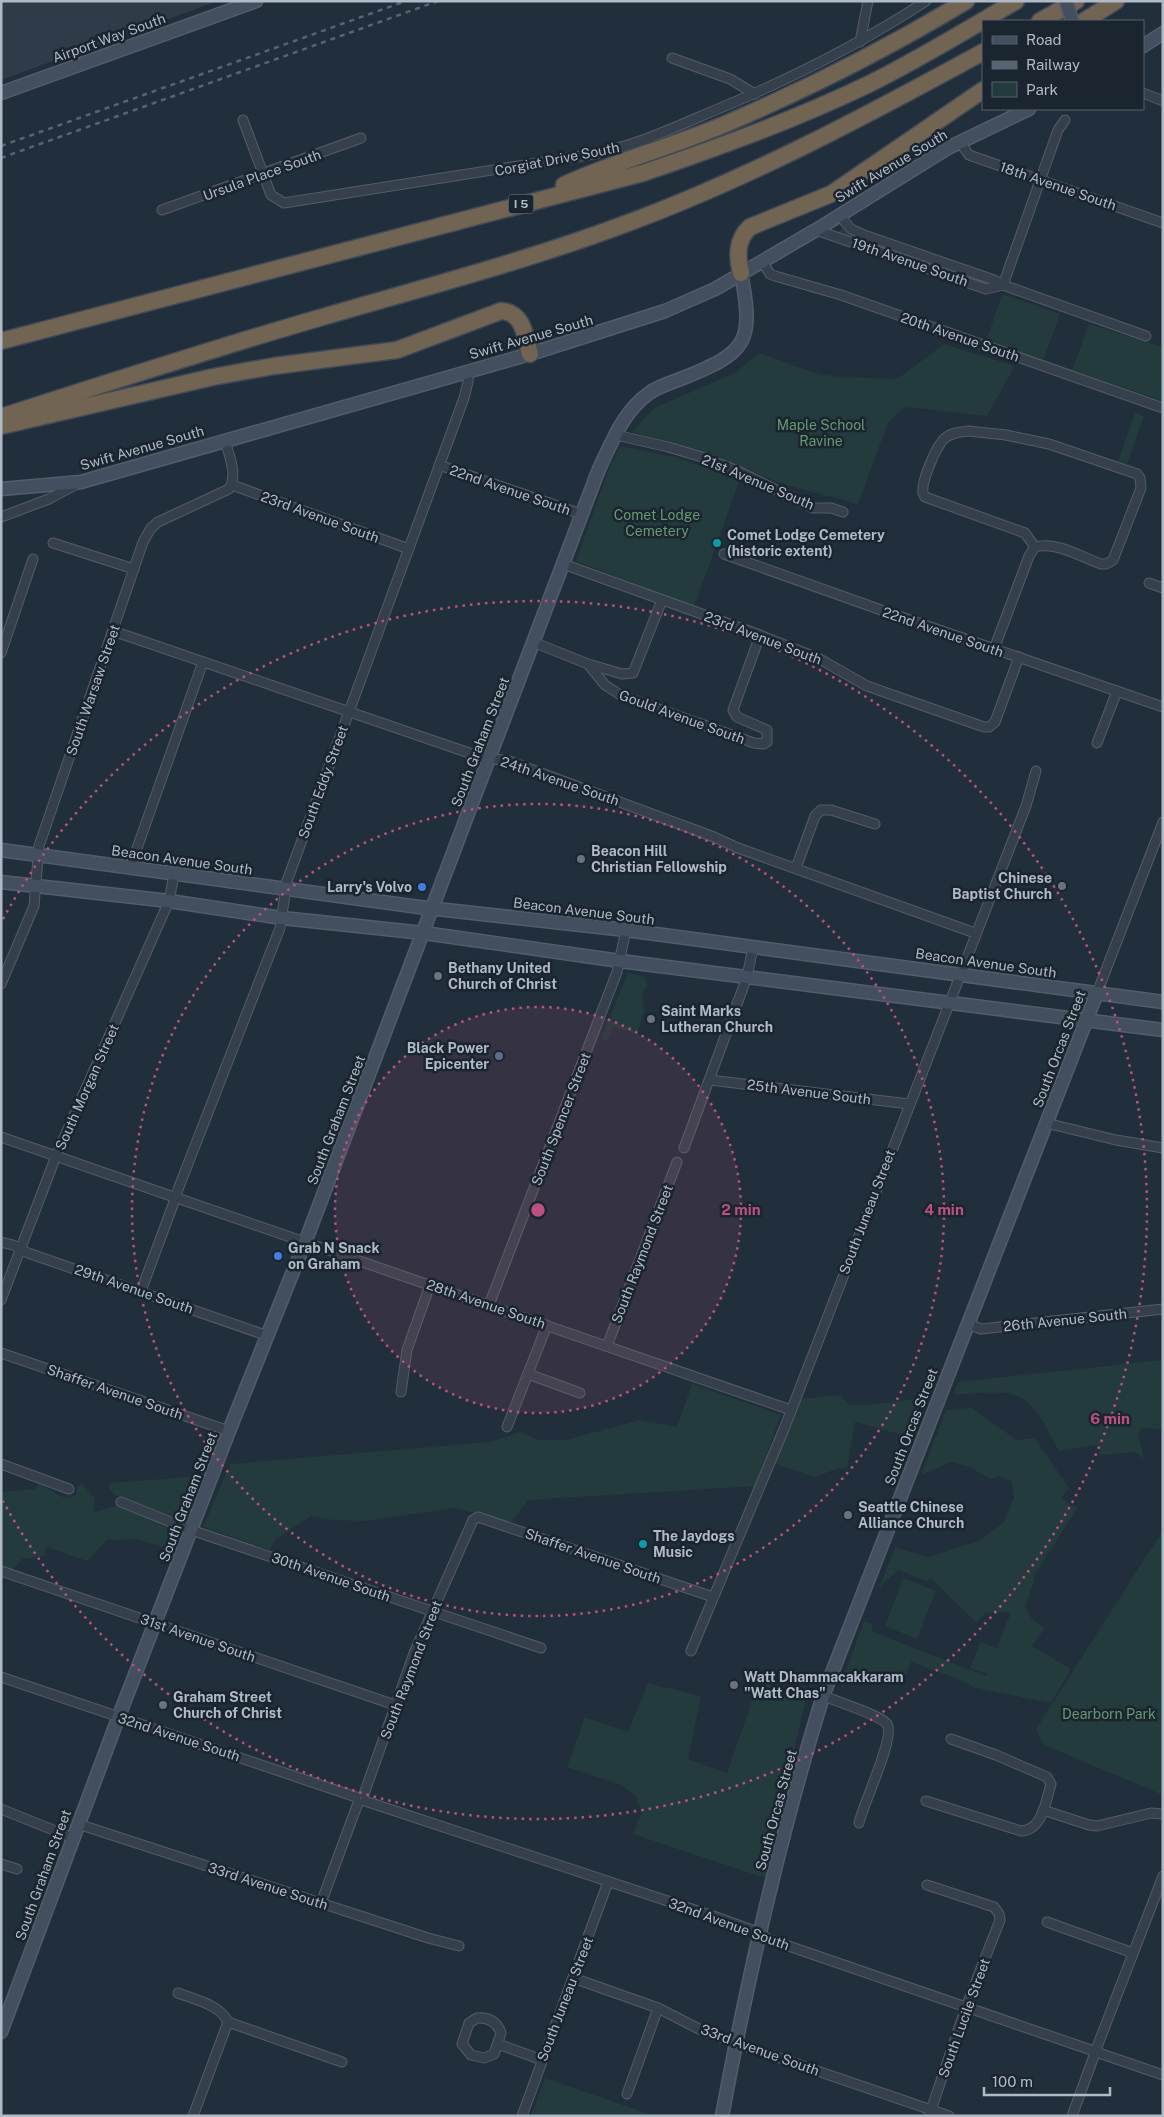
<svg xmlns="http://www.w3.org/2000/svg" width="1164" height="2117" font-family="'Public Sans',sans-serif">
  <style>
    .airport { fill: #2f3b49 }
    .green { fill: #233b3c }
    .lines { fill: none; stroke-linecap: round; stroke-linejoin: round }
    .street-casing { stroke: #535d69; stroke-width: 11 }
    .secondary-casing { stroke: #535d69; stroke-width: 15 }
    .highway-casing { stroke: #404a56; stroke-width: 19 }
    .street { stroke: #35404c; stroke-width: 9 }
    .secondary { stroke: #434f5f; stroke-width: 12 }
    .highway { stroke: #726452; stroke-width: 16 }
    .rail { stroke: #576473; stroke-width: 2.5; stroke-dasharray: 5 5; stroke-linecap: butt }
    .secondary-bridge-casing { stroke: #535d69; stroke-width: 15; stroke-linecap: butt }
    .secondary-bridge { stroke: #434f5f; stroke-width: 12 }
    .ring { fill: none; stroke: #bc5181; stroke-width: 2.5; stroke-dasharray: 2.5 5 }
    .culture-dot { fill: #0f9aa8; stroke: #1a2530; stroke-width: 2 }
    .worship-dot { fill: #6b7280; stroke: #1a2530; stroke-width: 2 }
    .shop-dot { fill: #3f7fe0; stroke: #1a2530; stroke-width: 2 }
    .service-dot { fill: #5c6f8a; stroke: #1a2530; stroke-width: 2 }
    .labels { text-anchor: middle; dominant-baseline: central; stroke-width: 5; stroke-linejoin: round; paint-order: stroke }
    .shield { fill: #1a2530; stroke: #838d9a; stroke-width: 1 }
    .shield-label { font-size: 12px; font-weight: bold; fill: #b0bac7 }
    .street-label { font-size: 14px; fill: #b0bac7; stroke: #1a2530 }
    .park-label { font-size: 14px; fill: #66996f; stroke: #1a2530 }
    .poi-label { font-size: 14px; font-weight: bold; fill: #b0bac7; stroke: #1a2530; text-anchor: start }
    .centre { fill: #bc5181; stroke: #1a2530; stroke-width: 2.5 }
    .ring-label { font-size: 15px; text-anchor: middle; font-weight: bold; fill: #bc5181; stroke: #1a2530; stroke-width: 5; stroke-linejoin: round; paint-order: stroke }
  </style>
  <rect width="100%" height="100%" fill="#212e3b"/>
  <polygon class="airport" points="1,1 218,1 1,80"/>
  <g class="green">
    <polygon points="843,228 848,232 993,283 985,285 836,233"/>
    <polygon points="1002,294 1060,314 1043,361 986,341"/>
    <polygon points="1089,324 1163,347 1163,401 1072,370"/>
    <polygon points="944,344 1015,366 987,416 905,407 888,423 858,504 782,484 710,453 632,432 654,408 735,373 759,353 819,374 840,377 897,379"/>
    <polygon points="1135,413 1144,416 1127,464 1118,461"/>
    <polygon points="620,446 675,457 740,479 694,607 576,561 608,471"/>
    <polygon points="628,973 642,976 646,981 647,986 642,992 644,1011 637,1034 613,1026 608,1040 601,1039"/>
    <path d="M1163 1360V1429L1142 1428 1138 1433 1144 1459 1136 1452 1100 1455 1098 1445 1059 1451C1047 1429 1034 1395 1005 1393 988 1391 971 1395 953 1394L958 1382Z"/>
    <polygon points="692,1384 781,1415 755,1486 528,1500 512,1522 454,1508 366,1521 333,1520 311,1516 275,1540 270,1550 203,1527 230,1464 489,1442 522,1432 538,1440 565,1440 640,1420 677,1427"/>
    <polygon points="840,1395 849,1405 868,1405 924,1398 910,1437 855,1422 847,1468 839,1468 815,1477 773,1463 799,1399"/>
    <polygon points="972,1408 1017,1440 1035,1438 1069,1488 1062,1497 1071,1506 1078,1507 1034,1576 1035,1579 1025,1607 1032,1619 1045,1628 1032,1646 1071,1669 1051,1703 975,1688 961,1680 911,1662 906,1675 845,1673 864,1621 871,1623 873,1632 986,1676 987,1674 970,1668 980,1642 997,1648 1010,1614 1006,1612 985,1613 976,1622 930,1578 928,1582 898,1570 879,1588 895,1547 928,1557 978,1541 1004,1522 1014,1498 1012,1482 999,1476 990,1479 969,1467 951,1462 921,1475 946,1410"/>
    <polygon points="200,1476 184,1520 115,1495 109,1488 111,1483"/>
    <path d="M82 1483 95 1499 93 1512 120 1505 179 1530 171 1549 137 1539 107 1540 87 1561 47 1547 44 1556 22 1559 11 1571 1 1567V1492L35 1489 39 1484C51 1488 63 1504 76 1495L77 1487Z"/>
    <polygon points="1163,1530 1163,1795 1044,1745 1036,1729"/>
    <polygon points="903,1578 936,1591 917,1639 885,1626"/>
    <polygon points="759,1681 806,1698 765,1878 633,1834 642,1812 635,1795 621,1785 567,1767 585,1717 628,1732 648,1683 701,1696 688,1759 727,1773"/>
    <polygon points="545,2078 655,2116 531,2116"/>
  </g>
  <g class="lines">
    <defs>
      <g id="street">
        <polyline points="860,42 868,1"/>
        <polyline points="672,58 730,79 755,94"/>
        <polyline points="1143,93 1163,101"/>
        <path d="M243 120 271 195 284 203 594 154C633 146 669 130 706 114 782 83 856 47 926 1"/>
        <polyline points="960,142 969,155 1163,223"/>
        <polyline points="162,210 361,138"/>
        <polyline points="839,215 851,229 864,235 994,280 1003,285 1146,336"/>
        <polyline points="816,230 986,289 1003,285"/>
        <polyline points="762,261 770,274 775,276 841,295 1163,408"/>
        <polyline points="1003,285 1058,130 1065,120"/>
        <path d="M968 431 1006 435 1049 444 1137 474 1140 478 1141 488 1113 560 1106 564H1101C1081 557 1056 541 1035 547L1025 533 925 497 923 493C921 482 936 446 945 438 951 433 960 432 968 431Z"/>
        <polyline points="616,435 668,447 702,457 738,471 813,508 831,508 843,512"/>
        <polyline points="439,465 581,514"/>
        <polyline points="232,485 409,549"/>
        <polyline points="1,517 49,499 77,484"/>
        <polyline points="53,543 134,569"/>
        <polyline points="724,554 884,611 1163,707"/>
        <polyline points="563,564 760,635 818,658 867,686 984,727 989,727 995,722 1019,657"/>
        <polyline points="1149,583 1163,588"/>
        <polyline points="113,631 481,757 509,761 714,837 738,848 975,933"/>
        <polyline points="533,642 588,664 605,685 622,696 754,743 764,744 767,742 767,730 737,717 733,710 760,635"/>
        <polyline points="994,649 1029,556 1035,547"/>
        <polyline points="1,653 33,559"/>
        <polyline points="588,664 622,674 633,673 662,600"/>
        <polyline points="1097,743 1117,691"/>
        <polyline points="130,868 203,662"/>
        <polyline points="796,868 815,816 821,810 831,810 875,824"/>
        <path d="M1 984 34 906 39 846 143 542 151 528 158 522 229 489C238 474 229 456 225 440"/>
        <polyline points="1097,993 1163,822"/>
        <polyline points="710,1080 909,1104"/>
        <polyline points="1046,1123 1116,1140 1163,1148"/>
        <polyline points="1,1137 171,1196"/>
        <polyline points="684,1148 747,977 753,947"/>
        <polyline points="177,1192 280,928 287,881 464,398 468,382 468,371"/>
        <polyline points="180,1199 791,1410"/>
        <polyline points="1,1242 13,1245 28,1253 268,1336"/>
        <polyline points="141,1291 174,1202"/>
        <polyline points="1,1300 56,1156 169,901 174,875"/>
        <polyline points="489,1305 617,972 626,930"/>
        <polyline points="968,1324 981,1329 1163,1309"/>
        <polyline points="607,1346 677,1162"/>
        <polyline points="1,1353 229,1431"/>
        <polyline points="528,1374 580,1393"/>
        <polyline points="401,1392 407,1350 430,1285"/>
        <polyline points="507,1427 547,1325"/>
        <polyline points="1,1464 69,1489"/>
        <polyline points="121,1502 191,1530 541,1648"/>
        <polyline points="1,1571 395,1705"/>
        <polyline points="691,1651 784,1429 1026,806 1036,771"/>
        <polyline points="1,1677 356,1797"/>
        <path d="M823 1696C836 1701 880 1715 887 1724 896 1736 863 1804 859 1823"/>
        <polyline points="364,1794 414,1653 473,1520 478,1517 713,1597"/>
        <polyline points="365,1801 716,1917 752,1930 771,1940 1091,2050"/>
        <path d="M926 1801 1021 1831C1043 1830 1046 1800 1051 1784L1047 1777 996 1755 951 1739"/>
        <polyline points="1,1809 73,1838"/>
        <polyline points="1043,1810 1089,1825 1097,1826 1151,1813 1163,1814"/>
        <polyline points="78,1824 428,1938 459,1946"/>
        <polyline points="1,1864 17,1869"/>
        <polyline points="927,1885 994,1907 999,1914 1000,1920 966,2007 929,2116"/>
        <polyline points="321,1903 358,1803"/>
        <polyline points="1047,1922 1133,1953"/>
        <polyline points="573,1978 658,2008 699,2029 727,2040 949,2116"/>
        <path d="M178 1993C196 2000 219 2004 228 2022L342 2062"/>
        <path d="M477 2018C489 2017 497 2022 501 2033L494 2054 484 2058 471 2055 462 2044 469 2023Z"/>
        <polyline points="498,2044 542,2060"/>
        <polyline points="1097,2047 1163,1876"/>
        <polyline points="1099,2053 1163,2075"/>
        <polyline points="627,2094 658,2008"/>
        <polyline points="193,2116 228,2022"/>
        <polyline points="522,2116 608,1882"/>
        <polyline points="1072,2116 1094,2056"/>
      </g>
      <g id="secondary">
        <polyline points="1143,46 1163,33"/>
        <polyline points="1,93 256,1"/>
        <polyline points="1,489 81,482 530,354 665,311 715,289 816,230 948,148 1029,109"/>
        <polyline points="1,850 419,907 626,930 1163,1002"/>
        <polyline points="1,882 169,901 282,918 424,933 620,961 1163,1030"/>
        <path d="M1 2032 119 1716 229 1431 309 1232 599 469C612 442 623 412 648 394 658 386 671 383 683 378 748 352 754 342 741 273"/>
        <path d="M722 2116C748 1976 781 1832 823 1696L1097 993"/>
      </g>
      <g id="highway">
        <polyline points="1040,21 1076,1"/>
        <polyline points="1084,21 1116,1"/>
        <path d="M564 185C618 160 676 146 730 122 811 87 890 47 966 1"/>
        <path d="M741 273C737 256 736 240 750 227L831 194 983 90"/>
        <path d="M1 341 643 173C719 147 794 120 867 85 918 60 967 30 1016 1"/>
        <path d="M1 417C107 383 212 349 319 318 418 289 519 263 617 227 744 181 864 117 983 52"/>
        <path d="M1 426 213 377 274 366 397 350 501 311C524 312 525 337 530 354"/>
      </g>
    </defs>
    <use href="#street" class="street-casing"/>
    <use href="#secondary" class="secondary-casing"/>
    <use href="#highway" class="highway-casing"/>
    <use href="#street" class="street"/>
    <use href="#secondary" class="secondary"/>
    <use href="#highway" class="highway"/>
    <g class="rail">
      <polyline points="1,146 406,1"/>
      <polyline points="1,158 438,1"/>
    </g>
    <defs>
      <polyline id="secondary-bridge" points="1066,1 1072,21"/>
    </defs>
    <use href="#secondary-bridge" class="secondary-bridge-casing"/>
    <use href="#secondary-bridge" class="secondary-bridge"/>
  </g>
  <circle cx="538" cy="1210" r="203" fill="#bc5181" fill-opacity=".12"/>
  <g class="ring">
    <circle cx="538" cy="1210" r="203"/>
    <circle cx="538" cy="1210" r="406"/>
    <path d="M3 919A609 609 0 1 1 3 1501"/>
  </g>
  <g class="culture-dot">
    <circle cx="717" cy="543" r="5"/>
    <circle cx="643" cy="1544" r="5"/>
  </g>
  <g class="worship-dot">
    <circle cx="581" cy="859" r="5"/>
    <circle cx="1062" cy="886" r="5"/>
    <circle cx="438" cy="976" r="5"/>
    <circle cx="651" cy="1019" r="5"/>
    <circle cx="848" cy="1515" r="5"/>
    <circle cx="734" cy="1685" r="5"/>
    <circle cx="163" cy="1705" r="5"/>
  </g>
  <g class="shop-dot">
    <circle cx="422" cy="887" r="5"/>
    <circle cx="278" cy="1256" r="5"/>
  </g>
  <circle class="service-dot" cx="499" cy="1056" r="5"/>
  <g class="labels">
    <rect class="shield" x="508.5" y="194.5" width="25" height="19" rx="4"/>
    <g class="shield-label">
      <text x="521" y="204">I 5</text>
    </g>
    <g class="street-label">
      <text transform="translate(109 38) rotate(-20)">Airport Way South</text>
      <text transform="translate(557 159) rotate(-11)">Corgiat Drive South</text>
      <text transform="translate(891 166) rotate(-31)">Swift Avenue South</text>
      <text transform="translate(262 175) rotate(-20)">Ursula Place South</text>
      <text transform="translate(1058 186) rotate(19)">18th Avenue South</text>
      <text transform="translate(910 262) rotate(19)">19th Avenue South</text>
      <text transform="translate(531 337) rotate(-16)">Swift Avenue South</text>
      <text transform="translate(960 337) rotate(19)">20th Avenue South</text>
      <text transform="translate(142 448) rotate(-16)">Swift Avenue South</text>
      <text transform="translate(758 482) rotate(23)">21st Avenue South</text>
      <text transform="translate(510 490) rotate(19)">22nd Avenue South</text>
      <text transform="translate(320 517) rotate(20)">23rd Avenue South</text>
      <text transform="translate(943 632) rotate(19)">22nd Avenue South</text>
      <text transform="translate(763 638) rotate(21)">23rd Avenue South</text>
      <text transform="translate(93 690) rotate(-71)">South Warsaw Street</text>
      <text transform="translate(682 717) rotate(20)">Gould Avenue South</text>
      <text transform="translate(480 742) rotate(-69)">South Graham Street</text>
      <text transform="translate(560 781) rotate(19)">24th Avenue South</text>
      <text transform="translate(323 782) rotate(-70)">South Eddy Street</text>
      <text transform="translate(182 860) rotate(8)">Beacon Avenue South</text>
      <text transform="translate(584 911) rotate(7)">Beacon Avenue South</text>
      <text transform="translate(986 963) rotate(8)">Beacon Avenue South</text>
      <text transform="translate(1059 1049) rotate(-69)">South Orcas Street</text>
      <text transform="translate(87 1087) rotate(-66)">South Morgan Street</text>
      <text transform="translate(809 1092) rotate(7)">25th Avenue South</text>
      <text transform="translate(561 1119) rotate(-69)">South Spencer Street</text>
      <text transform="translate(336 1120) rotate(-69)">South Graham Street</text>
      <text transform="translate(867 1212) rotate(-69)">South Juneau Street</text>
      <text transform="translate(642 1254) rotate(-69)">South Raymond Street</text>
      <text transform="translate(134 1289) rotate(19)">29th Avenue South</text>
      <text transform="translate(486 1304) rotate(19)">28th Avenue South</text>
      <text transform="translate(1065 1320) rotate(-6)">26th Avenue South</text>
      <text transform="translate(115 1392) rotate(19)">Shaffer Avenue South</text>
      <text transform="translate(911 1427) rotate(-69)">South Orcas Street</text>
      <text transform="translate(188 1497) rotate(-69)">South Graham Street</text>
      <text transform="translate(593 1556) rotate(19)">Shaffer Avenue South</text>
      <text transform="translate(331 1577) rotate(19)">30th Avenue South</text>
      <text transform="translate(198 1638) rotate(19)">31st Avenue South</text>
      <text transform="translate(411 1670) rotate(-69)">South Raymond Street</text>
      <text transform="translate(179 1737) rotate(18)">32nd Avenue South</text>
      <text transform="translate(776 1810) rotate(-75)">South Orcas Street</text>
      <text transform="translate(43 1875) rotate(-70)">South Graham Street</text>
      <text transform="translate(268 1886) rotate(18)">33rd Avenue South</text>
      <text transform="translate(729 1924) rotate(20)">32nd Avenue South</text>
      <text transform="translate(565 1999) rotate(-69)">South Juneau Street</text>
      <text transform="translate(964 2018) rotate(-70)">South Lucile Street</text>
      <text transform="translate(760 2050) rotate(20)">33rd Avenue South</text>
    </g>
    <g class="park-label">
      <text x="821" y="425">Maple School<tspan x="821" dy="16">Ravine</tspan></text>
      <text x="657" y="515">Comet Lodge<tspan x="657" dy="16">Cemetery</tspan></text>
      <text x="1109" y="1714">Dearborn Park</text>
    </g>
    <g class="poi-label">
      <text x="727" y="535">Comet Lodge Cemetery<tspan x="727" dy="16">(historic extent)</tspan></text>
      <text x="591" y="851">Beacon Hill<tspan x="591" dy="16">Christian Fellowship</tspan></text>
      <text x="1052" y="878" text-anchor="end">Chinese<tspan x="1052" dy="16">Baptist Church</tspan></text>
      <text x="412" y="887" text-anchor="end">Larry's Volvo</text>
      <text x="448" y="968">Bethany United<tspan x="448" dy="16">Church of Christ</tspan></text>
      <text x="661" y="1011">Saint Marks<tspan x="661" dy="16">Lutheran Church</tspan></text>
      <text x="489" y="1048" text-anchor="end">Black Power<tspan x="489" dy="16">Epicenter</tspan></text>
      <text x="288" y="1248">Grab N Snack<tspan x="288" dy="16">on Graham</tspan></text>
      <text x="858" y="1507">Seattle Chinese<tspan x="858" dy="16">Alliance Church</tspan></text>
      <text x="653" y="1536">The Jaydogs<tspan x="653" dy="16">Music</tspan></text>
      <text x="744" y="1677">Watt Dhammacakkaram<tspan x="744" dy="16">"Watt Chas"</tspan></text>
      <text x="173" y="1697">Graham Street<tspan x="173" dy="16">Church of Christ</tspan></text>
    </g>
  </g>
  <circle cx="538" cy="1210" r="8" class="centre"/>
  <g class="ring-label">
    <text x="741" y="1215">2 min</text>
    <text x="944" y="1215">4 min</text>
    <text x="1110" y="1424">6 min</text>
  </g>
  <rect width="1164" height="2117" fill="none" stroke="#b0bac7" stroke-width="5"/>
  <rect x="982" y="20" width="162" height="90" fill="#1a2530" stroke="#56616c"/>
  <rect x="992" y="36" width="25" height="8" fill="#434f5f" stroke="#56616c"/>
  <text x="1026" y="45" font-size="15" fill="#b0bac7">Road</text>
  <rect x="992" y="61" width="25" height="8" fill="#576473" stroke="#56616c"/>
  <text x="1026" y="70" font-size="15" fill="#b0bac7">Railway</text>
  <rect x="992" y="82" width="25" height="15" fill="#233b3c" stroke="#56616c"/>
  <text x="1026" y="95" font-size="15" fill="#b0bac7">Park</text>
  <path d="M984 2087v8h126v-8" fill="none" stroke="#b0bac7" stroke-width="2.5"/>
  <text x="992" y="2087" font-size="15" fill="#b0bac7" stroke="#1a2530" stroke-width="4" paint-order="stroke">100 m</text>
</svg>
